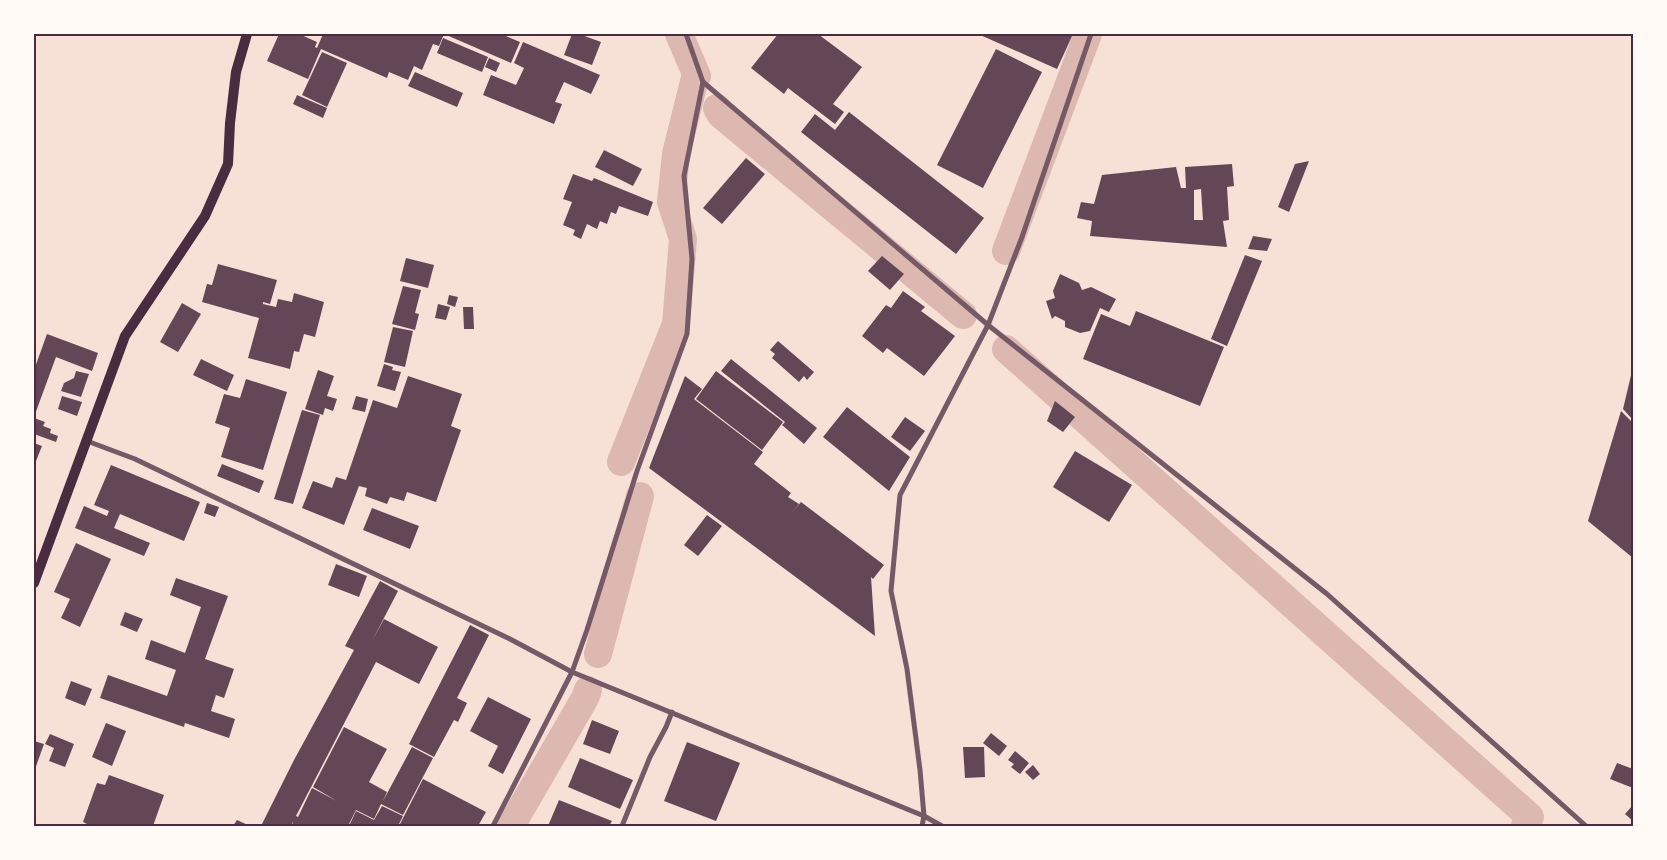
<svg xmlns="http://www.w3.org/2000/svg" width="1667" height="860" font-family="Manrope,sans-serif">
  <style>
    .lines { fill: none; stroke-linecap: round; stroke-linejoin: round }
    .canal { stroke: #dcb8b0; stroke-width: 28 }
    .building { fill: #644757; fill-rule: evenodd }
    .minor { stroke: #755966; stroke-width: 5 }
    .secondary { stroke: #4a2c40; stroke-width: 10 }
    .neatline { fill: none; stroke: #4a2c40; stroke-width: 2 }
  </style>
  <rect width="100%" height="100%" fill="#f7e1d7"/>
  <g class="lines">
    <g class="canal">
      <polyline points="679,34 697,76"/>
      <polyline points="717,108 721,115 963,315"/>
      <polyline points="1006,251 1088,34"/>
      <polyline points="1006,349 1530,817 1525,826"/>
      <polyline points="621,462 676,324 683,239 671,202 676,154 696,74"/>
      <polyline points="598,654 640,496"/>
      <polyline points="511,826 585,698 588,690"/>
    </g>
  </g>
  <g class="building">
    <polygon points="279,34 299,34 317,42 315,47 317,48 323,34 501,34 520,42 511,63 444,34 439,46 433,44 422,70 414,66 408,80 389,72 387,78 321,49 308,79 267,61"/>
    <polygon points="572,34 579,34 601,42 592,65 564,55"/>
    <polygon points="778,34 818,34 862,67 833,104 844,112 835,124 788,88 784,94 751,68"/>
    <polygon points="978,34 1073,34 1057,69"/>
    <polygon points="443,38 488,57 482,72 437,53"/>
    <polygon points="523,42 600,75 591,94 564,82 555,102 562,104 554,124 483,95 491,75 516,85 524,68 514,63"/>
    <polygon points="996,49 1042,72 983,188 937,165"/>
    <polygon points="322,52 347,63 327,107 302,95"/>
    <polygon points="489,58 500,63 496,72 485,67"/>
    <polygon points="415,72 463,93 457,107 408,86"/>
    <polygon points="297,95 327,108 323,118 293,104"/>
    <polygon points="849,112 984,218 956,254 801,132 815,114 835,130"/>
    <polygon points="604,150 642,169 633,186 595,167"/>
    <polygon points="746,158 765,174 722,224 703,208"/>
    <polygon points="1309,161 1289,212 1278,207 1295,164"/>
    <path d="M1232 164 1234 186 1227 187 1229 220 1223 221 1227 247 1090 236 1092 221 1077 218 1081 202 1094 204 1102 175 1176 167 1181 188H1186L1185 167ZM1201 189 1203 220H1194V190Z"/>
    <polygon points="573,174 592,181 594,178 653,202 648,216 619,206 616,214 611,212 607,224 600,221 597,229 587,224 581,239 573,235 575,230 563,225 572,202 563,199"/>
    <polygon points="1253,236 1272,239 1267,251 1248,249"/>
    <polygon points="1245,255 1262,261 1227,346 1211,339"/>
    <polygon points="882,256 904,274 890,290 868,271"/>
    <polygon points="406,258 434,265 428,288 400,281"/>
    <polygon points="218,264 277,280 270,304 263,302 263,304 276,307 278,299 292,302 294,293 324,302 315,337 304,334 299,352 294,351 290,369 248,358 259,318 202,302 207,284 212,285"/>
    <polygon points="1060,274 1079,283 1082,290 1091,287 1116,299 1109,312 1100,308 1090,331 1080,333 1065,327 1065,321 1055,316 1052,319 1046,301 1055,298 1053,291"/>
    <polygon points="403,286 421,290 415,313 419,314 415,330 392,324"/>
    <polygon points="903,291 925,307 921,311 955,336 924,376 887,348 883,353 862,336 886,305 891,308"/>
    <polygon points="449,295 458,297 455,307 447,304"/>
    <polygon points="182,303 201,314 178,352 160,342"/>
    <polygon points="438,304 450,307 446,320 435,318"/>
    <polygon points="463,307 473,307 474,329 464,329"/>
    <polygon points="1136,311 1224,347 1200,406 1083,359 1101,314 1130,326"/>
    <polygon points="393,327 413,331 405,367 384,362"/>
    <polygon points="47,334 98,353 92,371 56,357 34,417 34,370"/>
    <polygon points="778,341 814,372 807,380 804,376 799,382 772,358 775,354 770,350"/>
    <polygon points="201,359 234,375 227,391 193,375"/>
    <polygon points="731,359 817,428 804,444 782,425 785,422 721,371"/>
    <polygon points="384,364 393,367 392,370 401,372 395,391 377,386"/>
    <polygon points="1633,367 1633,420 1623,409"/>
    <polygon points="318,370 334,376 327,396 337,399 333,411 325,408 323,415 305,409"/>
    <polygon points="76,371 89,374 81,397 61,391 64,383 74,378"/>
    <polygon points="716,371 783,422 762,450 696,399"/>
    <polygon points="408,376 462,394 451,426 461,430 436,502 407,492 404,501 390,497 387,504 365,496 367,488 359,486 344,525 302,508 313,481 332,488 336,477 346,480 373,400 397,408"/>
    <polygon points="685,376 702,389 694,399 763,452 754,464 791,493 788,497 799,504 790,515 801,502 884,565 873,579 871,577 875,636 649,468"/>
    <polygon points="246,379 287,392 263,470 221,457 230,428 215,423 224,394 240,398"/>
    <polygon points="62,396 82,402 77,416 58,409"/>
    <polygon points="356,396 368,399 365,412 352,409"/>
    <polygon points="1055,401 1075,417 1063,432 1047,421"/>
    <polygon points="847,407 910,457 889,491 823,437"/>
    <polygon points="302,410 320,415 293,504 274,499"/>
    <polygon points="1621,411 1633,423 1633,558 1588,521"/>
    <polygon points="905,417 925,431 910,451 891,437"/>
    <polygon points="34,418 45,422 43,426 51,429 50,433 58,436 56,442 34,434"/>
    <polygon points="34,443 42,446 34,466"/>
    <polygon points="1075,451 1132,485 1109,522 1053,487"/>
    <polygon points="222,464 264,481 259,493 217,476"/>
    <polygon points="111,465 200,502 184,541 120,514 114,528 150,543 144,556 75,528 84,506 107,516 109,511 94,505"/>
    <polygon points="207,503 219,507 215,517 204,513"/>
    <polygon points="372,508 419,526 410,549 363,530"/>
    <polygon points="707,515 722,526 698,556 684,545"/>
    <polygon points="76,543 111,559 80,627 61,618 70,599 54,592"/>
    <polygon points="336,564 367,576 359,597 328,585"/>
    <polygon points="176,578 228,596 205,659 234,669 224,698 216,695 211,711 235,719 229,738 185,723 184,727 100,698 108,675 167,696 176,670 145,659 151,640 185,653 201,607 170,595"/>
    <polygon points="380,581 398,591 372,641 384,619 438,647 419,684 376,662 296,816 298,817 312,788 337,801 313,787 344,727 387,749 369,782 387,792 383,801 412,747 433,758 403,815 381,804 374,819 356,810 348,826 292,826 293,821 291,826 261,826 294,760 354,650 345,646"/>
    <polygon points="125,612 143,619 137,632 120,625"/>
    <polygon points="470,625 489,635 457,698 467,703 458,722 454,720 434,757 409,744"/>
    <polygon points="71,681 92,689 85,706 65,698"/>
    <polygon points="488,697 531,719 503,774 488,766 498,746 470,731"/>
    <polygon points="592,720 619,731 610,754 583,744"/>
    <polygon points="106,723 126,731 112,766 92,757"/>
    <polygon points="991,733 1007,746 999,756 983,743"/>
    <polygon points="50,734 74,744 65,767 49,761 54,748 45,744"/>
    <polygon points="34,741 44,744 34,772"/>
    <polygon points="687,742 740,763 716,821 664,801"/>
    <polygon points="963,747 984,747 985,777 965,778"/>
    <polygon points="1015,751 1029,763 1020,774 1011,767 1014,764 1008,760"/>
    <polygon points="580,758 633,780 620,809 568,787"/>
    <polygon points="1617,763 1633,769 1633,788 1610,779"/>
    <polygon points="1033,765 1040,774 1033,780 1025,772"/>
    <polygon points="109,775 164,795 153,826 91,826 83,822 97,783 105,785"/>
    <polygon points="423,779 486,812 478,826 399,826"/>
    <polygon points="559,800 612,821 609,826 548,826"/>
    <polygon points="1633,805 1633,821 1625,814"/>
    <polygon points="382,806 403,816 398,826 349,826 356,811 374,820"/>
    <polygon points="237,820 250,826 233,826"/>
  </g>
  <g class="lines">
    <g class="minor">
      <polyline points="686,34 703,82 988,325 1327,594 1586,826"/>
      <polyline points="87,441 135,459 510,639 572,672 924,816 942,826"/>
      <polyline points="493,826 572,672 587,630 637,471 687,334 692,259 684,176 703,82"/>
      <polyline points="622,826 650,757 666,727 672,712"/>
      <polyline points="922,826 924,816 920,770 907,669 891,591 900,495 988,325 1022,237 1091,34"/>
    </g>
    <polyline class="secondary" points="34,583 125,336 205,216 228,164 230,123 236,72 247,34"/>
  </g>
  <rect width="1667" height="860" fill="none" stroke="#fffaf5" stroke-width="70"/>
  <rect x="35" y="35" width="1597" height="790" class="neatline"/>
</svg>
